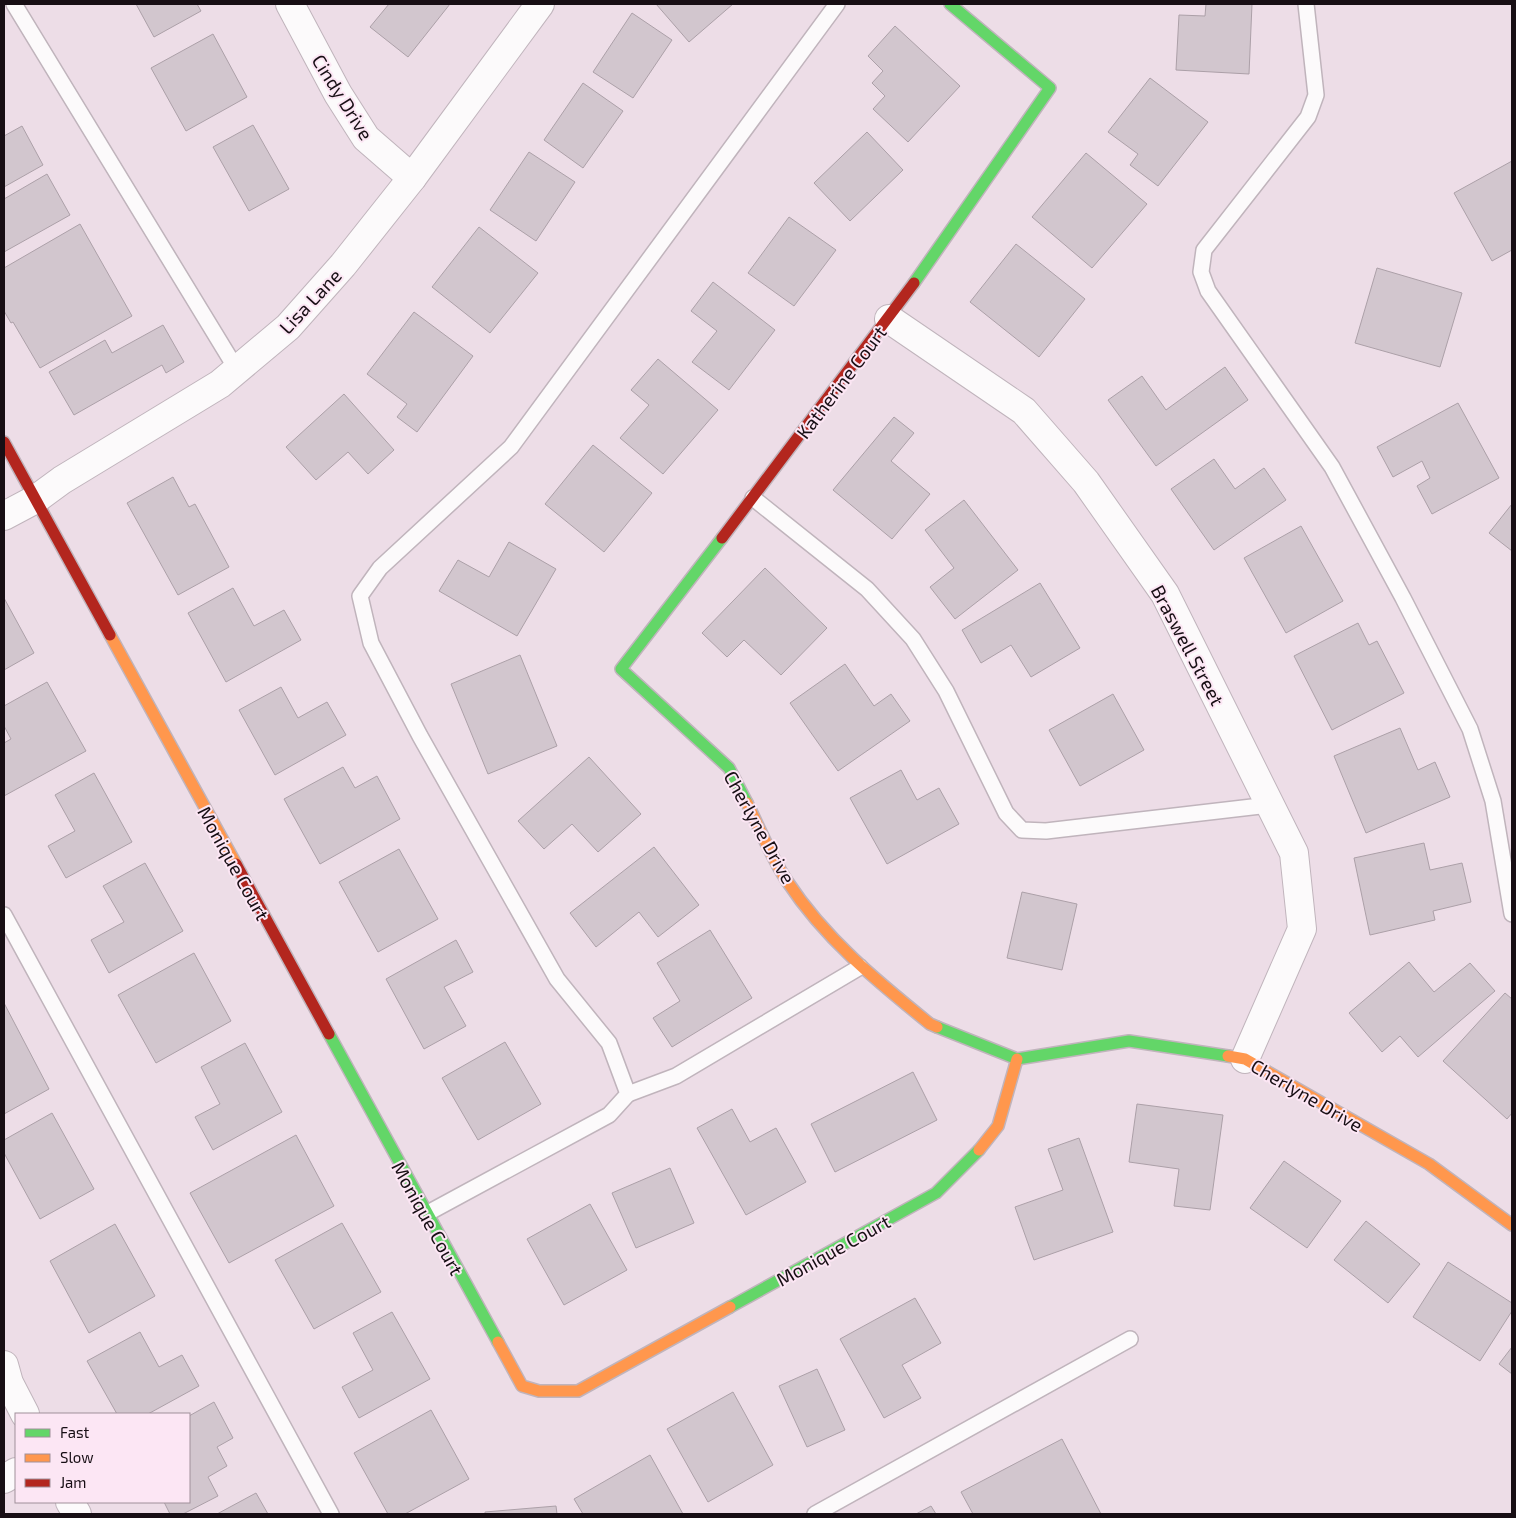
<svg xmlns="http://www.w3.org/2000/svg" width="1516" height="1518" font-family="'Exo 2',sans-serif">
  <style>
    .building { fill: #d2c6ce; stroke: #aca0a8 }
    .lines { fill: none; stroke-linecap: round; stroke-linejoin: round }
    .lane-casing { stroke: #c0b4bc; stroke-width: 18 }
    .street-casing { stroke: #c0b4bc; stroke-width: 30 }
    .fast-casing { stroke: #c0b4bc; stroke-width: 14 }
    .slow-casing { stroke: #c0b4bc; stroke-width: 14 }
    .jam-casing { stroke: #c0b4bc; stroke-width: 14 }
    .lane { stroke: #fcfafb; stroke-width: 15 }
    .street { stroke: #fcfafb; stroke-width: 28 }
    .fast { stroke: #63d668; stroke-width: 11 }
    .slow { stroke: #ff974d; stroke-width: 11 }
    .jam { stroke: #b3261e; stroke-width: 11 }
    .labels { text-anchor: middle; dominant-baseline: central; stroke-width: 4; stroke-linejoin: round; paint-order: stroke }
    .street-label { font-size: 19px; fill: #170e14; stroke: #fce6f4 }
  </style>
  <rect width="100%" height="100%" fill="#eddde7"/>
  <g class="building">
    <polygon points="136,4 197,4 201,11 154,37"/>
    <polygon points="389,4 450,4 408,57 370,27"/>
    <polygon points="656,4 733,4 689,42"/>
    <polygon points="1206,4 1252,4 1249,74 1176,70 1179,15 1205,16"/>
    <polygon points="632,13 672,40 633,98 593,72"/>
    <polygon points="895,26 960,86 908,142 873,109 885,96 872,83 883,71 868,56"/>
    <polygon points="213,34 247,97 186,131 151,68"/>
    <polygon points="1150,78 1208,122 1158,186 1130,165 1138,154 1108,132"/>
    <polygon points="583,83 623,111 583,168 544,140"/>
    <polygon points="253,125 289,189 249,211 213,147"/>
    <polygon points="22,126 43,165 4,187 4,136"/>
    <polygon points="867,132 903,170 850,221 814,183"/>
    <polygon points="529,152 575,182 536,241 490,210"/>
    <polygon points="1086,153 1147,204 1092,268 1032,217"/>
    <polygon points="1512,161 1512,250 1492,261 1454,193"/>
    <polygon points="47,174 70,215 4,252 4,199"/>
    <polygon points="789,217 836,250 794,306 748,273"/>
    <polygon points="80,224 132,316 40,368 13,322 11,323 4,311 4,268"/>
    <polygon points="479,227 538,273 490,333 432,287"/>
    <polygon points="1016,244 1085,299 1039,357 970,302"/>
    <polygon points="1377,268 1462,293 1440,367 1355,343"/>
    <polygon points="713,282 775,330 729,390 692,362 717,331 691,311"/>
    <polygon points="414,312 473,356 417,432 397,417 407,404 367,374"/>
    <polygon points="163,325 184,362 166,373 162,365 74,415 49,372 105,340 112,353"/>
    <polygon points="658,359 718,410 663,474 620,438 649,405 631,390"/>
    <polygon points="1225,367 1248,400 1156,466 1108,400 1142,376 1166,410"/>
    <polygon points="344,394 394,450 368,474 348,452 316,480 286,447"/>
    <polygon points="1458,403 1499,478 1432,514 1417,486 1430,478 1422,461 1393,477 1377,447"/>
    <polygon points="894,417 914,433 891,461 930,494 892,539 833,490"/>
    <polygon points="593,445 652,493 604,552 545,504"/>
    <polygon points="1214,459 1235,489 1264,468 1286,500 1214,550 1171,489"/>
    <polygon points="173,477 189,507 195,504 229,567 178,595 127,503"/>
    <polygon points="964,500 1018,570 955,619 930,587 954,568 925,530"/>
    <polygon points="1512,504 1512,551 1489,533"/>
    <polygon points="1301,526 1343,601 1286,633 1244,558"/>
    <polygon points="509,542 556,569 517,636 439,591 458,560 489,577"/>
    <polygon points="765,568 827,628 781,675 744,640 727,657 702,633"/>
    <polygon points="1040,583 1080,648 1031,677 1011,645 981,663 962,630"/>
    <polygon points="233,588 254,626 284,610 301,640 226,682 188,613"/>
    <polygon points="4,598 34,653 4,670"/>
    <polygon points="1358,623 1369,645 1377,641 1404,693 1332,730 1294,656"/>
    <polygon points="520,655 557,746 488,774 451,684"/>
    <polygon points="845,664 874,706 891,694 910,721 838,771 790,703"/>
    <polygon points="47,682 86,751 4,796 4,743 11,739 4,726 4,706"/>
    <polygon points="281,687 298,718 327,702 346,735 275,775 239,710"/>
    <polygon points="1113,694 1144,750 1080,786 1049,730"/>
    <polygon points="1400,728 1418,770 1435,762 1450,797 1366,833 1334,756"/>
    <polygon points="589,757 641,814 598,852 572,824 544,849 518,821"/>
    <polygon points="343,767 355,788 377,776 400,819 320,864 284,799"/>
    <polygon points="901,770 917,800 939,788 959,824 887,864 850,798"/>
    <polygon points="94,773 132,842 66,878 48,846 75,831 55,795"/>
    <polygon points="1424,843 1430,870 1462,863 1471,902 1433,911 1435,920 1370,935 1354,858"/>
    <polygon points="654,847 699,905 658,937 639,912 596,947 570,913"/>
    <polygon points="399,849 438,919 378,952 339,882"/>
    <polygon points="145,863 183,931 109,973 91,940 124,922 103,886"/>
    <polygon points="1022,892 1077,904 1062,970 1007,958"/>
    <polygon points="710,930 752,998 672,1047 653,1018 680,1001 657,963"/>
    <polygon points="456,940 473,972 444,987 466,1026 424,1049 386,979"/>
    <polygon points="194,953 231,1021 156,1063 118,995"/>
    <polygon points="1409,962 1434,992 1470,963 1495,991 1418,1057 1400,1036 1382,1052 1349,1013"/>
    <polygon points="1505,993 1512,999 1512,1113 1507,1119 1443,1061"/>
    <polygon points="4,1003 49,1089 4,1114"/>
    <polygon points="505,1042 541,1104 478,1140 442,1078"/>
    <polygon points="245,1043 282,1112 213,1150 195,1117 220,1104 201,1067"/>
    <polygon points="913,1072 937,1120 835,1172 811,1124"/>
    <polygon points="1137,1104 1223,1115 1210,1210 1174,1206 1179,1169 1129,1162"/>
    <polygon points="732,1109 750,1142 776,1128 806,1182 746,1215 697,1128"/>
    <polygon points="52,1113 94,1189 40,1219 4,1153 4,1140"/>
    <polygon points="296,1135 334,1206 229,1263 190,1193"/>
    <polygon points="1079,1138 1113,1232 1034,1260 1015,1207 1063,1190 1048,1149"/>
    <polygon points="1284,1161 1341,1201 1307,1248 1250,1208"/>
    <polygon points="670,1168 694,1223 636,1248 612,1193"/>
    <polygon points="590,1204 627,1270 564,1305 527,1239"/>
    <polygon points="1366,1221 1420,1264 1388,1303 1334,1260"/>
    <polygon points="342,1223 381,1292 314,1329 275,1260"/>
    <polygon points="115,1224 155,1296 89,1333 50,1261"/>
    <polygon points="1448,1262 1512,1303 1512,1311 1480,1361 1413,1317"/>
    <polygon points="915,1298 941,1343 902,1365 921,1398 884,1418 840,1339"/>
    <polygon points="392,1312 430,1379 359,1418 342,1387 373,1370 353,1333"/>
    <polygon points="140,1332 159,1367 182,1355 199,1386 148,1414 117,1414 87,1361"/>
    <polygon points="1512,1347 1512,1374 1499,1364"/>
    <polygon points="817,1369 845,1430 807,1447 779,1386"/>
    <polygon points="733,1392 773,1465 708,1502 667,1429"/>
    <polygon points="214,1402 233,1438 217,1447 227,1466 208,1477 218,1496 183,1514 170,1514 164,1502 189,1502 189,1416"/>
    <polygon points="431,1410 469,1479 405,1514 388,1514 354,1453"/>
    <polygon points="1062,1439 1101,1514 973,1514 961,1492"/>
    <polygon points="650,1455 683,1514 583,1514 574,1499"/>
    <polygon points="256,1493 268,1514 217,1514"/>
    <polygon points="556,1506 557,1514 485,1514 485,1512"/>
    <polygon points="931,1506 936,1514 916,1514"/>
  </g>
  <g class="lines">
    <defs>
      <g id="lane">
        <polyline points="14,4 237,370"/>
        <polyline points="1306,4 1316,95 1308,117 1204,250 1201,272 1208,291 1332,467 1403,598 1470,729 1493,801 1512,914"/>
        <polyline points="753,498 867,589 913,639 946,691 1006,813 1022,830 1046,831 1269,805"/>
        <polyline points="4,915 331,1514"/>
        <polyline points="628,1094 676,1076 860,967"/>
        <polyline points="426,1214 609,1115 628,1094 609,1043 557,979 420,736 371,643 360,596 380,568 511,447 837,4"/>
        <polyline points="815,1514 1130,1339"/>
      </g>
      <g id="street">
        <polyline points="290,4 338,94 366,138 412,178"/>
        <polyline points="889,319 1024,411 1086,482 1165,594 1294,853 1302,929 1245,1059"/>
        <polyline points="4,516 36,499 62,480 220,384 288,327 343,265 412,178 540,4"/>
        <polyline points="4,1365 9,1383 25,1414"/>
        <polyline points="4,1479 16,1472"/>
        <polyline points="70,1502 77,1514"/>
      </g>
      <g id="fast">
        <polyline points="914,283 1050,88 950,4"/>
        <polyline points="722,538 621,669 729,768 747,803"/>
        <polyline points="937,1027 1017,1059 1129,1041 1228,1056"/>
        <polyline points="329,1034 498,1342"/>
        <polyline points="730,1307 936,1193 979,1150"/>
      </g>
      <g id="slow">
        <polyline points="110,635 236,864"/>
        <path d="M747 803C760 829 771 857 787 881 825 939 877 981 930 1024L937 1027"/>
        <polyline points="1228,1056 1245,1059 1429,1164 1512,1225"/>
        <polyline points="979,1150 998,1126 1017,1059"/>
        <polyline points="498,1342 522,1386 539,1391 578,1391 730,1307"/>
      </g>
      <g id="jam">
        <polyline points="4,442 110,635"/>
        <polyline points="722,538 914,283"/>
        <polyline points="236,864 329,1034"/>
      </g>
    </defs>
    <use href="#lane" class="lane-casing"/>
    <use href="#street" class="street-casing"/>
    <use href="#fast" class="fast-casing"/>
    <use href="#slow" class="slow-casing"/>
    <use href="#jam" class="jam-casing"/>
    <use href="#lane" class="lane"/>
    <use href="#street" class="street"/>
    <use href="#fast" class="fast"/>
    <use href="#slow" class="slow"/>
    <use href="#jam" class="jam"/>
  </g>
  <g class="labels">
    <g class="street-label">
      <text transform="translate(343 97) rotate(58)">Cindy Drive</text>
      <text transform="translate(310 301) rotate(-47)">Lisa Lane</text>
      <text transform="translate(841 382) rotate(-53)">Katherine Court</text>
      <text transform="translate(1188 645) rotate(62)">Braswell Street</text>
      <text transform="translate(760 827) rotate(61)">Cherlyne Drive</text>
      <text transform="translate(234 863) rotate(61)">Monique Court</text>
      <text transform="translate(1307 1095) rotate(30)">Cherlyne Drive</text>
      <text transform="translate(428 1218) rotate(61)">Monique Court</text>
      <text transform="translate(833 1250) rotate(-29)">Monique Court</text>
    </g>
  </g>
  <rect width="1516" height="1518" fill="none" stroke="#170e14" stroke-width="10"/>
  <rect x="15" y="1413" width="175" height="90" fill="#fce6f4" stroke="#a0909a"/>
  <rect x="25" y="1429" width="25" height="8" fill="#63d668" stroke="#a0909a"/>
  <text x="60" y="1438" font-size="15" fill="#170e14">Fast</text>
  <rect x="25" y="1454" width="25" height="8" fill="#ff974d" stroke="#a0909a"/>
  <text x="60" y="1463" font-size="15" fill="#170e14">Slow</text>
  <rect x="25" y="1479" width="25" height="8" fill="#b3261e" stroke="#a0909a"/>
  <text x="60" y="1488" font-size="15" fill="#170e14">Jam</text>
</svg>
